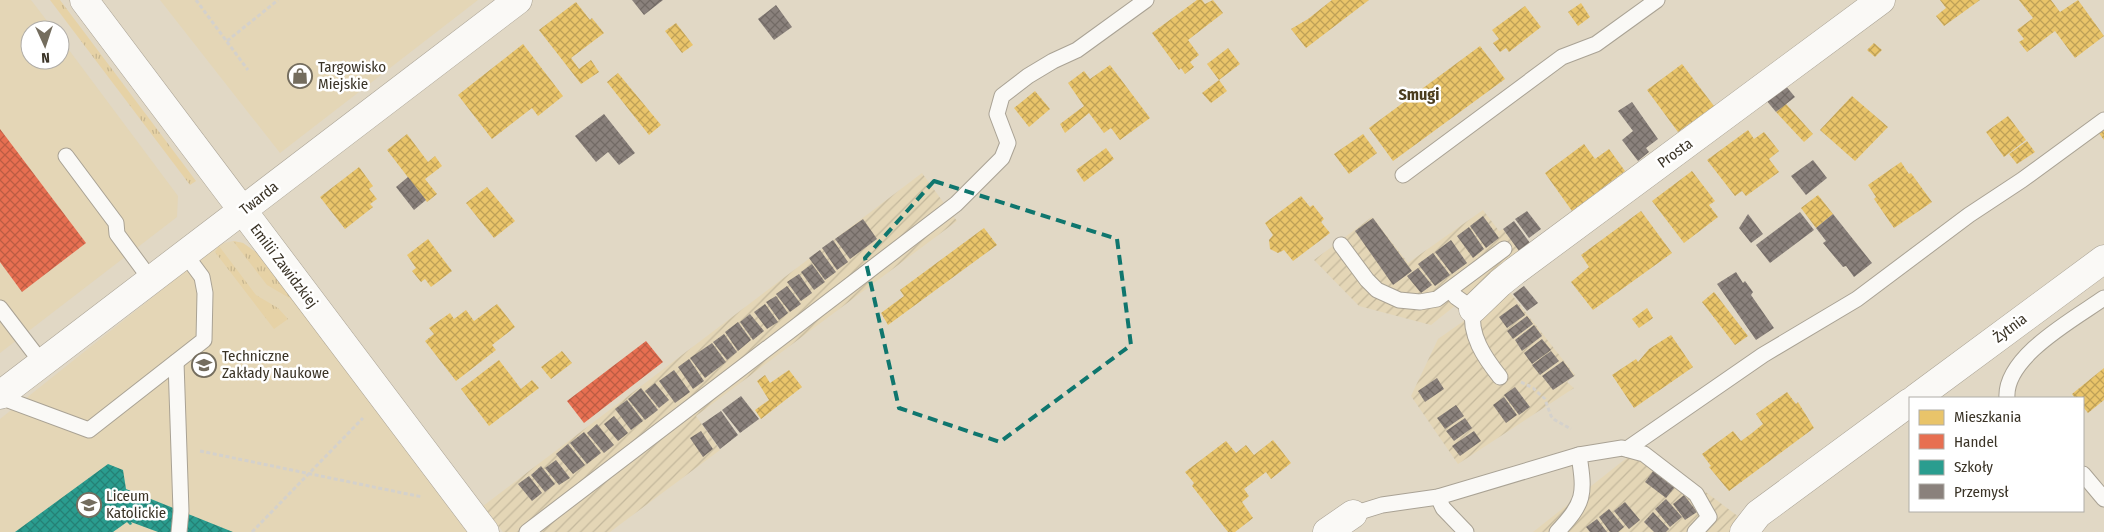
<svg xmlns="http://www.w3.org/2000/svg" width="2104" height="532" font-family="'Fira Sans Condensed',sans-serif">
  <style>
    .built { fill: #e4d6b6 }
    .industrial { fill: url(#industrial-furrows) }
    .grass { fill: url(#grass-tufts) }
    .homes { fill: url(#homes-cross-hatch) }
    .shops { fill: url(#shops-cross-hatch) }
    .schools { fill: url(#schools-cross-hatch) }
    .industry { fill: url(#industry-cross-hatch) }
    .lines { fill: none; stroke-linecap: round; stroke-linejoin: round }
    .service-casing { stroke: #a9a294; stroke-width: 17 }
    .minor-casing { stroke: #a9a294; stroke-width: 29 }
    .path { stroke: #d4d1cc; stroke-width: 3; stroke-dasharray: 4 2.5; stroke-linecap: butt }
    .service { stroke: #faf9f6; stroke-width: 15 }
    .minor { stroke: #faf9f6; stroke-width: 28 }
    .marked { fill: none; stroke: #0f766e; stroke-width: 4; stroke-dasharray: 10 6; stroke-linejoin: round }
    .labels { text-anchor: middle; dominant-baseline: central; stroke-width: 5; stroke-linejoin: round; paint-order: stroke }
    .poi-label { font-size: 15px; fill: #3a3326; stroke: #fff; text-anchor: start }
    .street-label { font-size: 15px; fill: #3a3326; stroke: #fff }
    .neighbourhood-label { font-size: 16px; font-weight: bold; fill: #4b3d1f; stroke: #fff }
  </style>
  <defs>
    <pattern id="industrial-furrows" width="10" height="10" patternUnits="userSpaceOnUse" patternTransform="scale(1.25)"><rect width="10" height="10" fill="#e4d6b6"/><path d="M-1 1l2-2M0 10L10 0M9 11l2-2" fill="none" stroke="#c4b89c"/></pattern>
    <pattern id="grass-tufts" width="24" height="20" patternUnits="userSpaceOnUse" patternTransform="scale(1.25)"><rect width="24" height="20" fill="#e6d2a6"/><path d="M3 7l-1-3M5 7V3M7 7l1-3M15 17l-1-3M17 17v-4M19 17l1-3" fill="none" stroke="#c6b58f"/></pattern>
    <pattern id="homes-cross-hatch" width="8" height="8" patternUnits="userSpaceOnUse" patternTransform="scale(1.25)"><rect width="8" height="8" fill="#e9c46a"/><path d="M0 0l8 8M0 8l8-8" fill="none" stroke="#bea057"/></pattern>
    <pattern id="shops-cross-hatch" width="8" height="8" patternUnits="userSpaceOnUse" patternTransform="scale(1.25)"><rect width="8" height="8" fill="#e76f51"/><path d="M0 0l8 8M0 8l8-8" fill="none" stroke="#bc5c43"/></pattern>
    <pattern id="schools-cross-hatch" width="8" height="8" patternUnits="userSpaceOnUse" patternTransform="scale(1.25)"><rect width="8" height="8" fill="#2a9d8f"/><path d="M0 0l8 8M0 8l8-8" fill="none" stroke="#258175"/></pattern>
    <pattern id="industry-cross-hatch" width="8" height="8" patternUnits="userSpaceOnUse" patternTransform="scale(1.25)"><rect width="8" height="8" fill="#8a817c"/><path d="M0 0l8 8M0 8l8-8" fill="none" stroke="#726a65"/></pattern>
  </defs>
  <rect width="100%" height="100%" fill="#e1d8c5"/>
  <g class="built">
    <polygon points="0,0 31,0 54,30 30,30 30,60 60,60 60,38 178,196 177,217 0,353"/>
    <polygon points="160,0 478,0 280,153"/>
    <polygon points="233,241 243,243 257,253 467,532 0,532 0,419 208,253 224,243"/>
  </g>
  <g class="industrial">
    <polygon points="922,173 957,221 696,416 720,450 610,532 503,532 483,506"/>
    <polygon points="1483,210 1499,231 1503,229 1519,251 1482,284 1431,325 1359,306 1314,260 1372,217 1408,263"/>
    <polygon points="1508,290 1575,375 1567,382 1574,388 1458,464 1411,396 1438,339"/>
    <polygon points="1643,445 1739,517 1735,527 1729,532 1533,532"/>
  </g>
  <g class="grass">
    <polygon points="50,0 60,0 196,181 190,185"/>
    <polygon points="233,241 243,243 257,253 434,488 291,299 267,285"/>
    <polygon points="219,246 256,295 278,308 288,319 274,329 215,252"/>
  </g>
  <g class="homes">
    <polygon points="1197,0 1202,0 1205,4 1213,0 1223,13 1188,40 1199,55 1190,62 1194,67 1185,74 1181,68 1179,70 1152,33"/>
    <polygon points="1332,0 1369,0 1306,48 1291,29 1308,19"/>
    <polygon points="1940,0 1980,0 1944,26 1936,16 1946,8"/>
    <polygon points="2019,0 2051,0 2060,12 2078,0 2104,36 2075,58 2055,31 2027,52 2019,42 2024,39 2017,30 2033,18"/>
    <polygon points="576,2 590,20 592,18 604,33 571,58 579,69 591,60 599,72 581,84 539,30"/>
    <polygon points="1581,3 1590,17 1578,26 1568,12"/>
    <polygon points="1525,6 1541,27 1509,52 1506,48 1500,52 1493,43 1499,39 1492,30"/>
    <polygon points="676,23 693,45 682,53 665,31"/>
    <polygon points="1874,43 1882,50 1875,57 1867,50"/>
    <polygon points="523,44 563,96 538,116 532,108 492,139 458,95"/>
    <polygon points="1480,46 1505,79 1393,161 1369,128"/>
    <polygon points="1228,48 1240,64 1219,80 1207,64"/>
    <polygon points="1682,64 1714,106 1678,132 1647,90"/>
    <polygon points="1110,65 1150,118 1120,140 1111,128 1104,133 1089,113 1065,133 1060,124 1084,106 1068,83 1084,71 1090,79"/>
    <polygon points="618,73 661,125 649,135 607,82"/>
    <polygon points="1219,80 1227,91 1211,103 1202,93"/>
    <polygon points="1035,91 1050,109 1029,127 1014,108"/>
    <polygon points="1852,96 1888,127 1855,161 1820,130"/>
    <polygon points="1786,104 1813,134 1804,142 1776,112"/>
    <polygon points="2008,116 2026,140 2004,157 1986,132"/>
    <polygon points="2104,128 2104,140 2098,132"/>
    <polygon points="1748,130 1754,139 1764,132 1779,151 1769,159 1779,172 1746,196 1742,191 1735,196 1707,160"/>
    <polygon points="407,134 428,162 435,156 442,166 425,179 437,194 427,202 387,150"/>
    <polygon points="1363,134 1377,153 1349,174 1334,154"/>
    <polygon points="2027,141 2035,152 2017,164 2009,154"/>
    <polygon points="1584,144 1595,159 1609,149 1625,171 1572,211 1545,173"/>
    <polygon points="1106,148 1114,159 1084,182 1076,170"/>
    <polygon points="1901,162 1909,174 1911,173 1932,202 1894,228 1874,199 1876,197 1868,185"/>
    <polygon points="359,167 373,186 369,189 377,199 370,204 373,207 345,229 320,197"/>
    <polygon points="1692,171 1715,201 1709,205 1718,217 1684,243 1652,201"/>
    <polygon points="487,187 515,221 494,238 466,203"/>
    <polygon points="1818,195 1833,214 1816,228 1801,208"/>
    <polygon points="1301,196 1310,207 1313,205 1324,219 1321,222 1330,233 1293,261 1284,250 1278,253 1270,249 1269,240 1273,235 1265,223"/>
    <polygon points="1641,211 1672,253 1593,310 1571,282 1589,267 1581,255"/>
    <polygon points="984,228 997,245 888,325 881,313 904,296 900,290"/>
    <polygon points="428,239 452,271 431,287 425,279 421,282 412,271 416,268 407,255"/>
    <polygon points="1714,292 1748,336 1735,345 1702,302"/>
    <polygon points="497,304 515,327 492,345 496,350 456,381 425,341 434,334 429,328 450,313 454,319 466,310 474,321"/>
    <polygon points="1647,308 1653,318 1639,328 1632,319"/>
    <polygon points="1671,335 1693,367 1634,408 1612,375 1636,359 1638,362 1649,349"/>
    <polygon points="562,351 572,363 551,379 541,367"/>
    <polygon points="499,360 521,389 532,380 539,388 489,426 461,389"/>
    <polygon points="2104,368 2104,400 2088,413 2083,407 2083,398 2075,398 2072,394"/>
    <polygon points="789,370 802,387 761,419 755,410 769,400 757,381 765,375 770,383"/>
    <polygon points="1787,392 1796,404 1798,402 1814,428 1729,491 1709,467 1711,466 1702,454 1733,431 1741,441 1752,433 1763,424 1756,414"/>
    <polygon points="1273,440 1291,463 1271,479 1266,472 1244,489 1249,496 1242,502 1253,518 1235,532 1228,532 1192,486 1194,483 1185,472 1226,441 1236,453 1246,445 1254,455"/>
  </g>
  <g class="shops">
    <polygon points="0,129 86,243 22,292 0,262"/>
    <polygon points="646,341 663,362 584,423 567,401"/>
  </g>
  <polygon class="schools" points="108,464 123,470 126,489 233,532 158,532 131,522 132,524 130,525 127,522 113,532 15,532"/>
  <g class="industry">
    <polygon points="632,0 663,0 644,15"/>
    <polygon points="776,5 792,27 774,40 758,19"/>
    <polygon points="1785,85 1795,97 1776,112 1766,100"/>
    <polygon points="1632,102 1658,139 1646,148 1649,152 1638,161 1622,140 1633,131 1618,111"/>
    <polygon points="604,114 635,153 619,165 608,152 596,162 575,136"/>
    <polygon points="1813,160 1827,178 1806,195 1791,176"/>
    <polygon points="408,177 426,200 414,210 396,187"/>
    <polygon points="1527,211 1541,229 1529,238 1515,219"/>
    <polygon points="1800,212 1814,230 1770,263 1756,245"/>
    <polygon points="1748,214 1763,234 1751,243 1739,228"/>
    <polygon points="1833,214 1872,263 1854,277 1846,266 1843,267 1823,243 1826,241 1816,228"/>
    <polygon points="1483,216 1499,238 1486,248 1470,226"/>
    <polygon points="1373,218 1412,271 1393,285 1355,231"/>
    <polygon points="863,219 877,239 850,259 835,239"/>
    <polygon points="1514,221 1530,243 1519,251 1503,229"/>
    <polygon points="1469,227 1484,249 1473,258 1457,236"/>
    <polygon points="833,240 848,262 837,270 822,248"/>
    <polygon points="1451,240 1467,263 1452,274 1435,252"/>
    <polygon points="820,250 836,272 825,280 809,258"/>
    <polygon points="1433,253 1450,275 1435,286 1418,264"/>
    <polygon points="812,264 825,282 814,290 801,272"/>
    <polygon points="1418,268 1432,285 1421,293 1407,276"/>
    <polygon points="1736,272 1743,283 1745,281 1753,292 1751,295 1774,328 1756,340 1717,284"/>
    <polygon points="799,274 812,293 801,301 787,282"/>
    <polygon points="787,286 801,304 790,312 776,294"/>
    <polygon points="1524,286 1538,303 1527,311 1513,294"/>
    <polygon points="776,296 788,313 779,320 766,302"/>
    <polygon points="765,304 778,322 767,329 754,312"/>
    <polygon points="1517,304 1525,315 1507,328 1499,317"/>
    <polygon points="750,314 764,331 753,340 740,322"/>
    <polygon points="1527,316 1533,324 1513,339 1507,331"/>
    <polygon points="738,322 751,340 738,351 725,332"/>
    <polygon points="1534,325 1542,336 1522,351 1515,340"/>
    <polygon points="724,334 737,352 727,360 713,342"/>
    <polygon points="1542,339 1551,350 1532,364 1524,353"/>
    <polygon points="712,343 726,362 705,378 690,358"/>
    <polygon points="1551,351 1559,361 1540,375 1532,365"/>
    <polygon points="689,359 704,381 693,389 678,367"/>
    <polygon points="1563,361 1574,376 1553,390 1542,376"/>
    <polygon points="674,370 690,392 675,403 659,381"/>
    <polygon points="1437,378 1444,389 1425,402 1418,391"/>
    <polygon points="655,383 669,400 659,408 645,391"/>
    <polygon points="1515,387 1530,407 1519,415 1504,395"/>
    <polygon points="641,388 658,410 645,420 628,399"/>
    <polygon points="741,396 759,419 740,433 722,410"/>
    <polygon points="1504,397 1517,415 1506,423 1493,405"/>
    <polygon points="627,400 643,421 631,430 615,409"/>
    <polygon points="1456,405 1464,416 1445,429 1437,418"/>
    <polygon points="721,411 738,435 720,449 702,424"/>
    <polygon points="614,416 628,433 618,441 604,424"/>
    <polygon points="1465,418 1472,428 1454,441 1446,431"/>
    <polygon points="597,424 614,445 604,453 587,433"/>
    <polygon points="701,431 713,449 703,457 690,438"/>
    <polygon points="1474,431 1481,441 1460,456 1452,446"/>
    <polygon points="584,432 601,453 587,464 570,443"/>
    <polygon points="568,444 585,465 573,474 556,454"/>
    <polygon points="556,460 570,478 559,485 545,468"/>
    <polygon points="541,466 555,484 545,492 531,475"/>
    <polygon points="1654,470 1675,487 1666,498 1645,482"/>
    <polygon points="529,476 542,493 532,501 518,484"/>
    <polygon points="1684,495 1697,512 1685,520 1673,504"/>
    <polygon points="1666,499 1682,517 1670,527 1655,509"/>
    <polygon points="1625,502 1640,520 1629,529 1614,511"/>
    <polygon points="1609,509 1624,527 1618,532 1610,532 1599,517"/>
    <polygon points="1653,512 1669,529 1666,532 1654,532 1644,522"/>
    <polygon points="1597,519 1607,532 1590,532 1586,527"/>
  </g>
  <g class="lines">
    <defs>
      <g id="service">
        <polyline points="66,156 116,223 117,234 151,280"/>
        <polyline points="1403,175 1562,57 1596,44 1657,0"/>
        <polyline points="1341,245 1367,280 1377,290 1399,300 1420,302 1437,299 1504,249"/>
        <path d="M1450 290 1456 297 1473 309C1469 335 1484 357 1500 377"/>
        <polyline points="0,308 42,363"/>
        <polyline points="176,362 181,511 179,532"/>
        <polyline points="0,397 89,430 204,340 205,293 202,277 185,254"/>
        <path d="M2007 398C2004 357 2074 319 2104 298"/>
        <polyline points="1627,449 1763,355 1857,299 1969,215 2022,180 2104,120"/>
        <polyline points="2083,474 2104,499"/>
        <polyline points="1438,497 1443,508 1466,532"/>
        <polyline points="1353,514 1382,505 1438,497 1579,455"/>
        <polyline points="527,532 956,204 1002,158 1008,143 997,114 1002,96 1028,76 1053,61 1077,50 1146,0"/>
        <path d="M1557 532C1585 502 1585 495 1579 455L1622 448 1644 454 1696 494 1709 517 1695 532"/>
      </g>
      <g id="minor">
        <polyline points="84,0 485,532"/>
        <polyline points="1473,309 1500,283 1515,271 1881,0"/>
        <polyline points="0,395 518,0"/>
        <polyline points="1916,398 2104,259"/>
        <polyline points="1327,532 1353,514"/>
        <polyline points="1744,532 1758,514 1910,402"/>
      </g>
    </defs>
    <use href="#service" class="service-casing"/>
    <use href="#minor" class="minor-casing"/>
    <g class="path">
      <polyline points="196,0 248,70"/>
      <polyline points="227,41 278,0"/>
      <polyline points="1521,382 1533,388 1545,399 1551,416 1555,420 1571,429"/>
      <polyline points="200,451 422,497"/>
      <polyline points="252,532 363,418"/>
    </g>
    <use href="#service" class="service"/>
    <use href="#minor" class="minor"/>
  </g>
  <path class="marked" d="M934 181 1117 239 1131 345 1000 442 899 408 865 258Z"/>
  <defs>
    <symbol id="shop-ring" viewBox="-11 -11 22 22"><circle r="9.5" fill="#fff" stroke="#746d5e" stroke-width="1.5"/><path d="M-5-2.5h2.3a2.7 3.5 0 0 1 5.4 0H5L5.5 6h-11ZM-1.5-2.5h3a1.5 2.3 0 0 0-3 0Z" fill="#746d5e"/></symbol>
    <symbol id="school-ring" viewBox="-11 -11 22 22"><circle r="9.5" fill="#fff" stroke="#746d5e" stroke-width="1.5"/><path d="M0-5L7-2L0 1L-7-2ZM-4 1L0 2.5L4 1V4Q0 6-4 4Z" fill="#746d5e"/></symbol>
  </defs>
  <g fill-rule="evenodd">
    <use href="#shop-ring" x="286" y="62" width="28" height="28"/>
    <use href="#school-ring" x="190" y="351" width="28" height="28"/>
    <use href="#school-ring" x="75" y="491" width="28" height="28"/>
  </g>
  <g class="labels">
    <g class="poi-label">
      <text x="318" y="67">Targowisko<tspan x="318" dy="17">Miejskie</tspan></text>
      <text x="222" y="356">Techniczne<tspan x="222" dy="17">Zakłady Naukowe</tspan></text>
      <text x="106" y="496">Liceum<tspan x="106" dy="17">Katolickie</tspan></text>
    </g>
    <g class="street-label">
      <text transform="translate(1675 153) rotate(-36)">Prosta</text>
      <text transform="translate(259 198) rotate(-38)">Twarda</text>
      <text transform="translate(284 266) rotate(53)">Emilii Zawidzkiej</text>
      <text transform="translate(2010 328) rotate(-37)">Żytnia</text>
    </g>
    <g class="neighbourhood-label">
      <text x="1419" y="94">Smugi</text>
    </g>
  </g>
  <rect x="1909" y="397" width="175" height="115" fill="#ffffff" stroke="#b0ada8"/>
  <rect x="1919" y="410" width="25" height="15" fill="#e9c46a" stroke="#b0ada8"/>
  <text x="1954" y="422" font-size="15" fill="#3a3326">Mieszkania</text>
  <rect x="1919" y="434" width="25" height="15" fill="#e76f51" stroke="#b0ada8"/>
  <text x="1954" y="447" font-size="15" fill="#3a3326">Handel</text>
  <rect x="1919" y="460" width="25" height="15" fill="#2a9d8f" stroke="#b0ada8"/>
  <text x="1954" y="472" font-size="15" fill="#3a3326">Szkoły</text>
  <rect x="1919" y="484" width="25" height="15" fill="#8a817c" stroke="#b0ada8"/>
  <text x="1954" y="497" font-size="15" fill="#3a3326">Przemysł</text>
  <g transform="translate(45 45) rotate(177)"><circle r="24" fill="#ffffff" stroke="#b0ada8"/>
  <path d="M0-4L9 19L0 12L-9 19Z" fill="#746d5e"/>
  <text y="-8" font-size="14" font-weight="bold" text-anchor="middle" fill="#3a3326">N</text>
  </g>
</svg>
